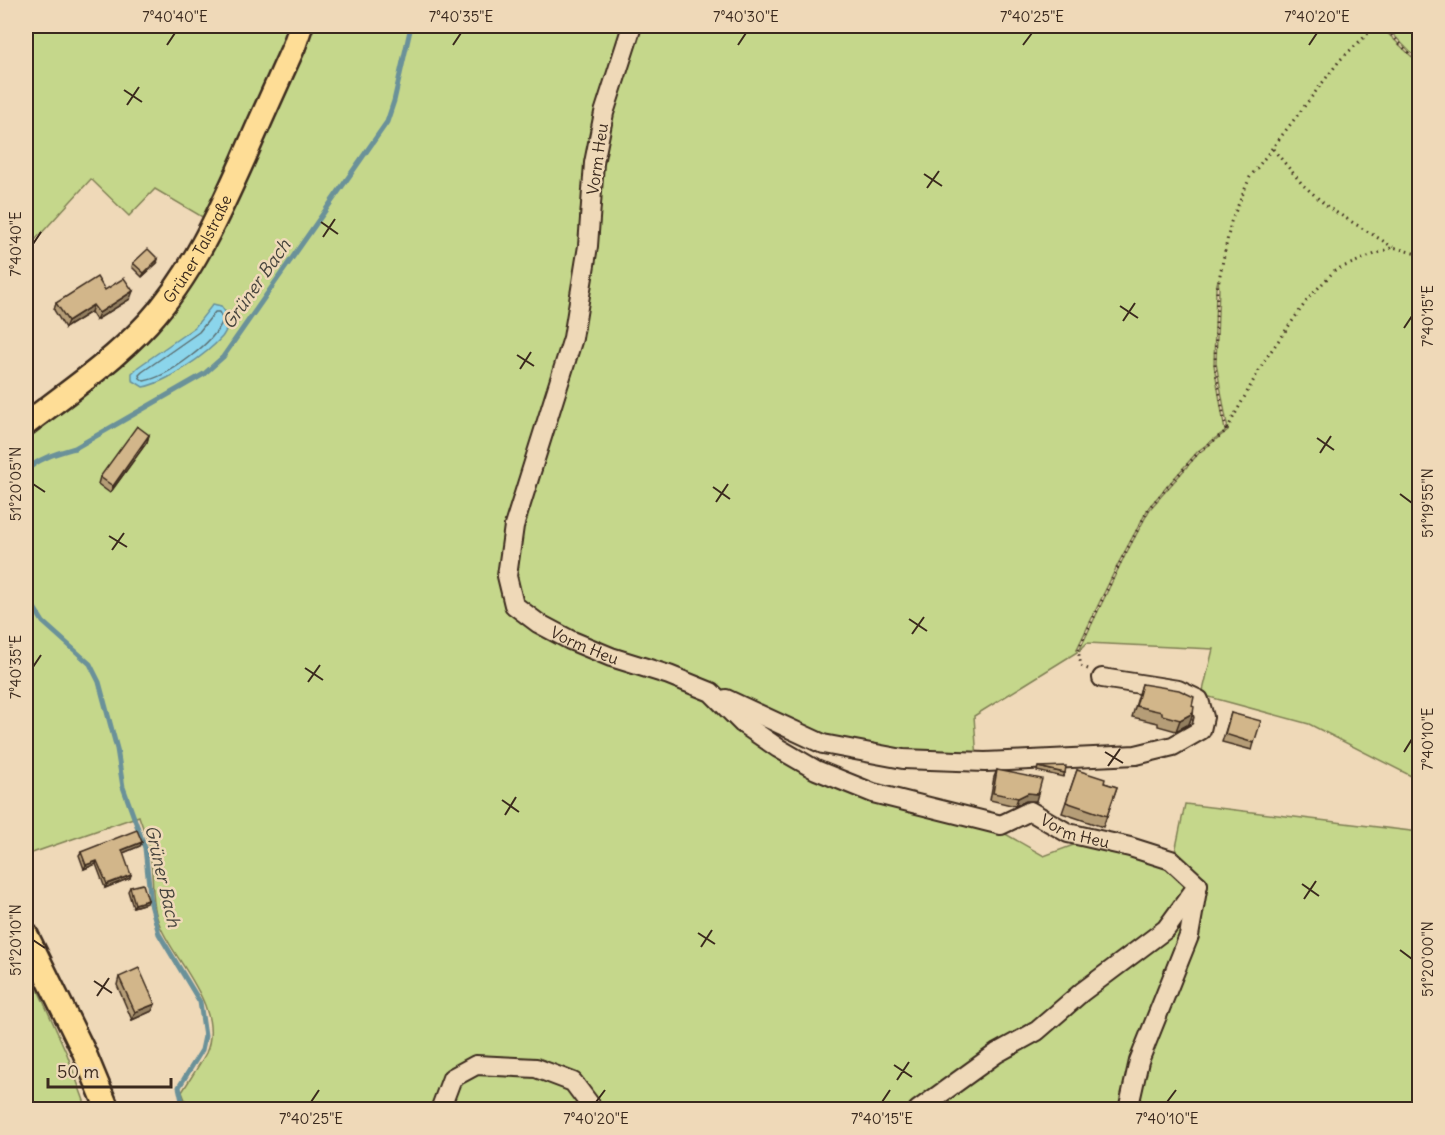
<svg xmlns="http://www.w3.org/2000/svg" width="1445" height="1135" font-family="Delius,sans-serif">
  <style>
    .green { fill: #c5d78b; stroke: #808054; stroke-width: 1.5 }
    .water { fill: #8bd5eb; stroke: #6b9199; stroke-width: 1.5 }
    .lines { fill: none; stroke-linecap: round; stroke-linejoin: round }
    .shore { stroke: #5b6e70; stroke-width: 1.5 }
    .stream { stroke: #6b9199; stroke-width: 5 }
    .minor-casing { stroke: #3b2a1e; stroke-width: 22 }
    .major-casing { stroke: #3b2a1e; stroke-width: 27 }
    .path { stroke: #3b2a1e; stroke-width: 3; stroke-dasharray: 1.5 4.5; stroke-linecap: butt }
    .minor { stroke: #efd9b8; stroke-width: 18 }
    .major { stroke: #fedd96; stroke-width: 22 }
    .wall { fill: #b59d77; stroke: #3b2a1e; stroke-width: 1.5 }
    .shaded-wall { fill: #937f61; stroke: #3b2a1e; stroke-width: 1.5 }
    .building { fill: #d2b68a; stroke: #3b2a1e; stroke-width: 1.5 }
    .ticks { fill: none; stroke: #3b2a1e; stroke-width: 2 }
    .labels { text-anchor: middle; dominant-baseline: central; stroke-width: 5; stroke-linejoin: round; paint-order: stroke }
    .street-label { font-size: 16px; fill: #3b2a1e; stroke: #efd9b8 }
    .water-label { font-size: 18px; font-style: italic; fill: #47443d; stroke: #efd9b8 }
    .neatline { fill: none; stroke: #3b2a1e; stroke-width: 2 }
    .ticks-label { font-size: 15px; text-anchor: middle; fill: #3b2a1e }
  </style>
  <rect width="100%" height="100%" fill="#efd9b8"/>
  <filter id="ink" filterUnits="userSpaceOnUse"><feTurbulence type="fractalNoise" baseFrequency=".0167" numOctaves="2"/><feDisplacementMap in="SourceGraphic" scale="12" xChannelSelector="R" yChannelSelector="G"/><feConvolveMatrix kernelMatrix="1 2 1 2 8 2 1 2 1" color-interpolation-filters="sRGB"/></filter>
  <g filter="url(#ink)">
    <g class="green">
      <polygon points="26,26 292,26 204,218 155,189 129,216 91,179 27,249 26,247"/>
      <path d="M310 26H623L615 59 593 118 591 162 571 337 505 574 537 625 711 694 776 749 1002 832 1044 856 1087 840 1168 863 1193 886 1164 927 1082 990 912 1109H599L571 1075 472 1063 435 1109 189 1110 182 1092C190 1079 199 1066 206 1053 225 1009 177 964 161 928 149 903 155 873 149 847 147 836 142 826 139 816L29 854 26 849V438L133 349Z"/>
      <polygon points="635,26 1380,26 1411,56 1419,62 1419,780 1309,724 1202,695 1213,649 1087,643 1079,651 1121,563 1150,509 1199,453 1228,430 1216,363 1219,289 1218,280 1216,288 1214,365 1225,431 1198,451 1149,507 1119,562 1077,649 1077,652 974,716 977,760 843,746 613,654 520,605 510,576 517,526 574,341 597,163"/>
      <polygon points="1385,26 1419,26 1419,58 1411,53"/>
      <polygon points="1185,804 1419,832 1419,1109 1131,1110 1202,884 1174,857"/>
      <polygon points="1180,923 1184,933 1125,1109 924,1110"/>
      <polygon points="26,963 67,1054 87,1109 26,1109"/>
      <polygon points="477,1070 540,1075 569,1085 589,1110 445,1110 456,1082"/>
    </g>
    <path class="water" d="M213 304 221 306 231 320C228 325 226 332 222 337 206 355 166 383 143 387L132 380V373L138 367 195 327Z"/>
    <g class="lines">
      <path class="shore" d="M215 312H219L223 320C215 342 168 377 144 381L140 378 139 375 142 372 199 332Z"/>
      <g class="stream">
        <path d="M26 471C38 458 58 453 75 448L204 374 223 357 387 122 394 101 411 26"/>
        <polyline points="26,590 30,601 43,622 90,664 99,682 117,749 123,787 145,848 151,904 159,934 200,1002 205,1036 202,1050 179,1087 184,1110"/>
      </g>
      <defs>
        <g id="minor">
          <path id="s1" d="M632 26 604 113 594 163 588 246 573 338 514 526 507 576 514 605 538 623 570 640 611 657 669 675 711 692 742 723 778 748 816 770 873 793 1001 825 1030 811 1068 833 1130 847 1171 860 1198 885"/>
          <polyline points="726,699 823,744 903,759 985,762 1136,755 1173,746 1201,730 1204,717 1199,700 1178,690 1102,678"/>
          <polyline points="440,1110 452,1078 476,1065 536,1068 573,1082 594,1110"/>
          <polyline points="918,1110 997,1053 1037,1031 1082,992 1166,929 1198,885"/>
          <polyline points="1128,1110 1139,1061 1189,936 1197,890"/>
        </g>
        <g id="major">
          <path id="s2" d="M26 424C68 392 112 362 148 323 191 276 218 216 244 158 260 121 277 84 294 46L301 26"/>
          <polyline points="26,934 84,1052 108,1110"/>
        </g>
      </defs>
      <use href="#minor" class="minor-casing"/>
      <use href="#major" class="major-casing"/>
      <g class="path">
        <polyline points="1383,26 1410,54 1420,60"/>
        <polyline points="1273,149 1303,185 1329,208 1393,247"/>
        <polyline points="1226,430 1215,366 1217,289 1231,222 1250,177 1340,60 1376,26"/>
        <polyline points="1088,669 1081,666 1078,650 1120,563 1149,508 1198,453 1226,431 1264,361 1308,299 1335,270 1393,247 1420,255"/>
      </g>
      <use href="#minor" class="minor"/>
      <use href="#major" class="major"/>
    </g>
    <g class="wall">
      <polygon points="133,263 157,263 142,277 132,267"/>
      <polygon points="105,290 130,299 96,320 91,312 65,328 54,310 56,303"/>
      <polygon points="149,435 147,442 110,493 98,484 100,477"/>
      <polygon points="1142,684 1192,706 1193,713 1189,724 1176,731 1158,726 1158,723 1132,717"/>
      <polygon points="1231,713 1254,743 1252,750 1222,742"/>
      <polygon points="1038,767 1065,773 1063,777 1037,771"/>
      <polygon points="997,770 1036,801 1026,801 1015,806 990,800 994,777"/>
      <polygon points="1077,770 1104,783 1117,787 1103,827 1062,813"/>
      <polygon points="142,842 140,846 123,853 130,878 105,888 96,864 84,869 79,855 81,852"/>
      <polygon points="130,887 148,900 147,903 133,907 128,891"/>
      <polygon points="119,977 155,1004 152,1011 132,1020 117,985"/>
    </g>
    <g class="shaded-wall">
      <polygon points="158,259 157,263 142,277 144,273"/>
      <polygon points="133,291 130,299 96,320 99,313"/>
      <polygon points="93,305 91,312 65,328 68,321"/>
      <polygon points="149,435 147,442 110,493 113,486"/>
      <polygon points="1193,713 1189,724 1176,731 1180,720"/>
      <polygon points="1028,793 1038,794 1036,801 1026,801 1015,806 1018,798"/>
      <polygon points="142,842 140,846 121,854 122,850"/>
      <polygon points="97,861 96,864 84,869 86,865"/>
      <polygon points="131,875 130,878 105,888 107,884"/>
      <polygon points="148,900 147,903 133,907 135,904"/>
      <polygon points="155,1004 152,1011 132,1020 135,1012"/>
    </g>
    <g class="building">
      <polygon points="148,249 158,259 144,273 133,263"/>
      <polygon points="97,277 105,290 124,278 133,291 99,313 93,305 68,321 56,303"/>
      <polygon points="137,426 149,435 113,486 100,477"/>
      <polygon points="1142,684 1179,690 1194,697 1192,706 1194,707 1193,713 1180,720 1162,715 1162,712 1136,706"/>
      <polygon points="1231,713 1261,721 1254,743 1225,734"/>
      <polygon points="1066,766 1065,773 1038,767"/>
      <polygon points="997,770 1042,779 1038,794 1028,793 1018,798 993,793"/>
      <polygon points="1077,770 1105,779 1104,783 1117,787 1107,816 1066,802"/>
      <polygon points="137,830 142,842 122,850 131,875 107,884 97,861 86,865 81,852"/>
      <polygon points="143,884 148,900 135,904 130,887"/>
      <polygon points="139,968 155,1004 135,1012 119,977"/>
    </g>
  </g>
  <path class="ticks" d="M167 45 175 33M453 45 461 33M738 45 746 33M1023 45 1032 33M1309 45 1317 33M124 90 142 102M127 105 139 87M924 174 942 186M927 188 939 171M321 222 338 234M323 237 335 219M33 244 41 232M1120 306 1138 318M1123 321 1135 303M1404 328 1412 316M517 355 534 366M520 369 531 352M1317 438 1334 450M1320 453 1331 436M33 484 45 492M713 487 730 499M1400 494 1412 503M716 502 728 484M109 536 127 547M112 550 124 533M909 619 927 631M912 634 924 617M33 667 41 655M305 668 323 680M308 682 320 665M1105 752 1123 763M1404 752 1412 739M1108 766 1120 749M502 800 519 812M505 815 516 797M1302 884 1319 896M1304 899 1316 881M698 933 715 944M33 940 45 948M701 947 712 930M1400 950 1412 959M94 981 112 993M97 996 109 978M894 1065 912 1077M897 1080 909 1062M311 1102 319 1090M596 1102 605 1090M882 1102 890 1090M1167 1102 1176 1090"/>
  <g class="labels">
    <g class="street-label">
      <text transform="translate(597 159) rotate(-82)">Vorm Heu</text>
      <text stroke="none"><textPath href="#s2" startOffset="248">Grüner Talstraße</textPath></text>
      <text stroke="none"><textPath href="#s1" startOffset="678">Vorm Heu</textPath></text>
      <text stroke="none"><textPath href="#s1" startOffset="1220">Vorm Heu</textPath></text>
    </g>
    <g class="water-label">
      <text transform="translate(256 284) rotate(-55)">Grüner Bach</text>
      <text transform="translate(163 876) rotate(77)">Grüner Bach</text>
    </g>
  </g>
  <rect width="1445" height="1135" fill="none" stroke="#efd9b8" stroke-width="66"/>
  <path d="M48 1078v9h123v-9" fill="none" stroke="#3b2a1e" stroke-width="3"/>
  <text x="57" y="1078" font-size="18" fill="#3b2a1e" stroke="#efd9b8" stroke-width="4.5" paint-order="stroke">50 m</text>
  <rect x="33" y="33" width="1379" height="1069" class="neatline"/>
  <g class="ticks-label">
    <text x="175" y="22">7°40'40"E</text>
    <text x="461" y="22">7°40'35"E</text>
    <text x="746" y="22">7°40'30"E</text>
    <text x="1032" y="22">7°40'25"E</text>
    <text x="1317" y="22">7°40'20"E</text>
    <text transform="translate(16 244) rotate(-90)" y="5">7°40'40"E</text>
    <text transform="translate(1428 316) rotate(-90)" y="5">7°40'15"E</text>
    <text transform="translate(16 484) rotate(-90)" y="5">51°20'05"N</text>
    <text transform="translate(1428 503) rotate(-90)" y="5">51°19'55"N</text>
    <text transform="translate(16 667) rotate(-90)" y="5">7°40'35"E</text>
    <text transform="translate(1428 739) rotate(-90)" y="5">7°40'10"E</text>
    <text transform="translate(16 940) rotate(-90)" y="5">51°20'10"N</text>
    <text transform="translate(1428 959) rotate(-90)" y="5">51°20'00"N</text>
    <text x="311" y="1124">7°40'25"E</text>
    <text x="596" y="1124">7°40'20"E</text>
    <text x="882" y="1124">7°40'15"E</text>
    <text x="1167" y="1124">7°40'10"E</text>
  </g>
</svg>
